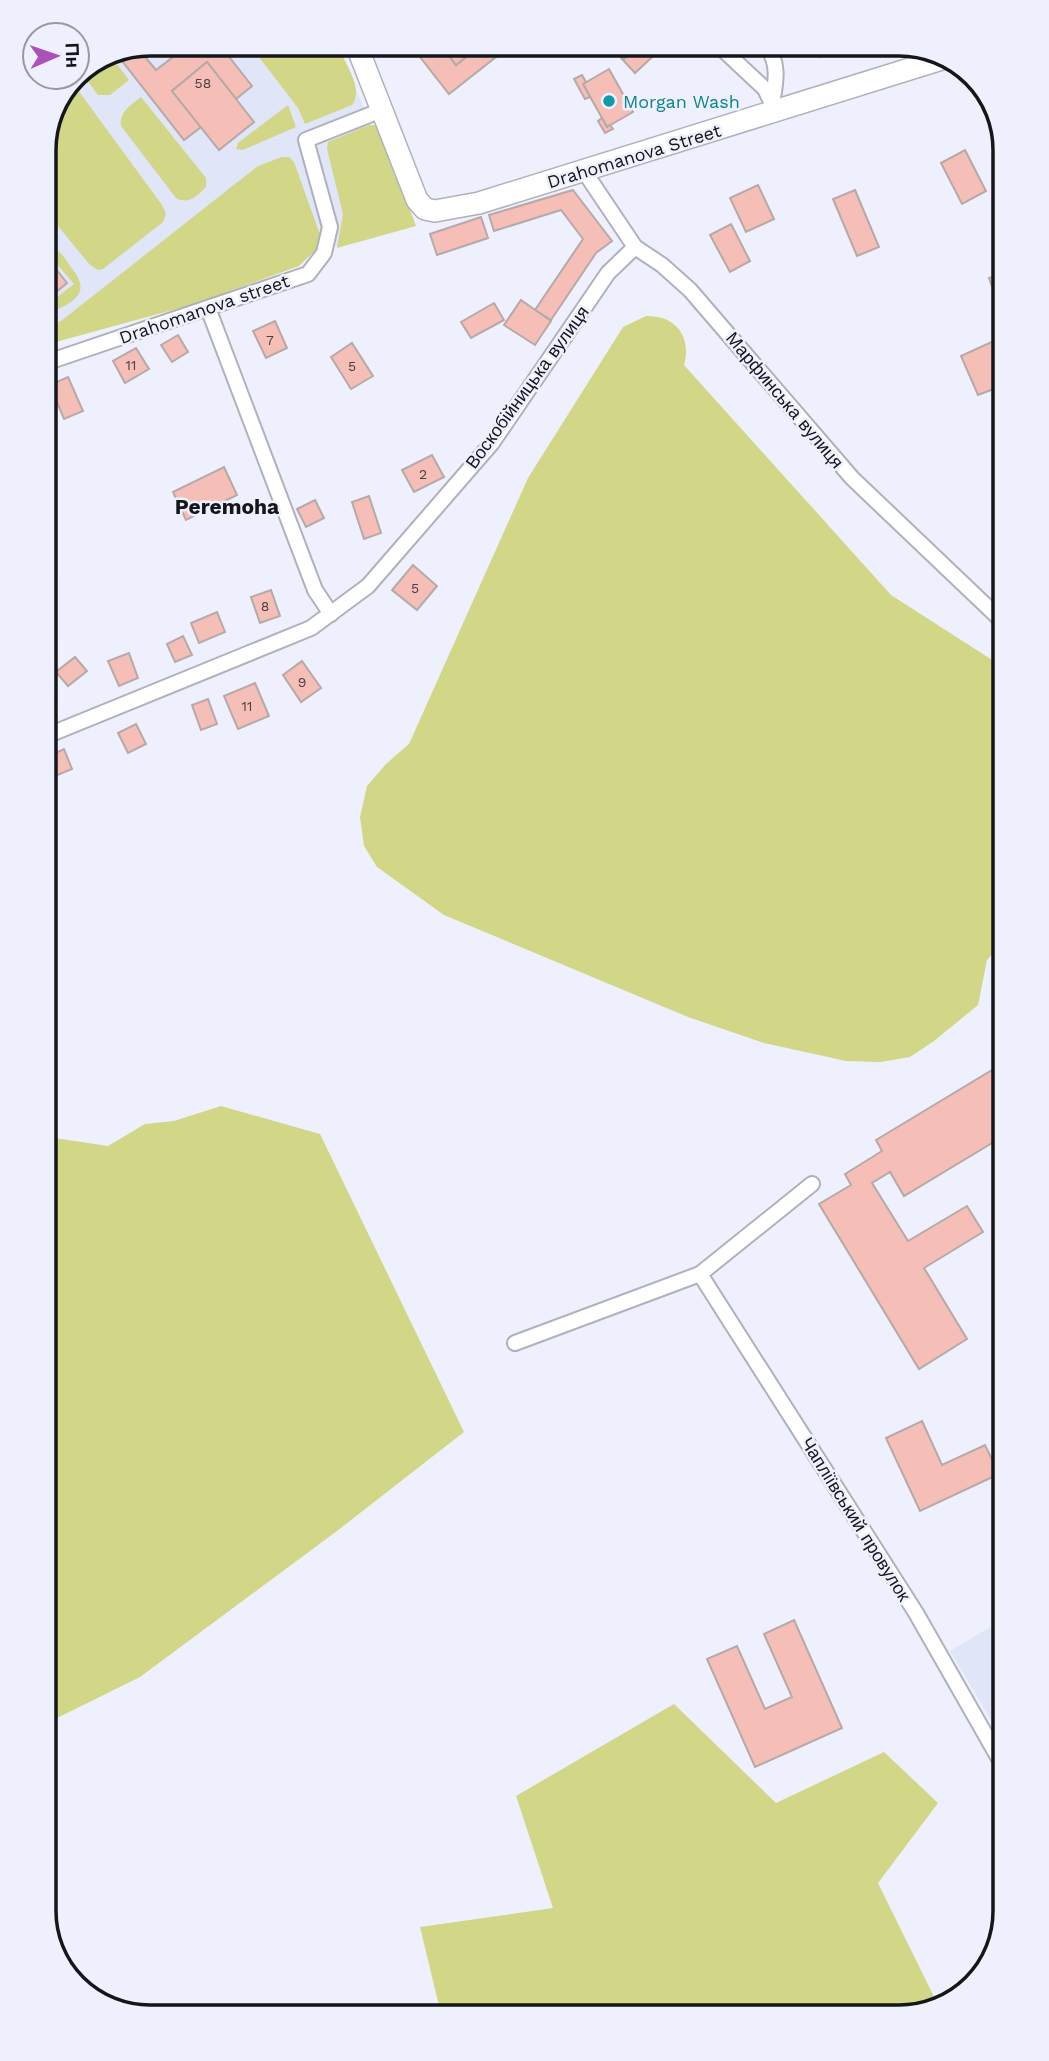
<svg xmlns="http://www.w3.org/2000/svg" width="1049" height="2061" font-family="'Work Sans',sans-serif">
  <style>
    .built { fill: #e0e5f8 }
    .green { fill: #d1d786 }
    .building { fill: #f5bfb7; stroke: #b6a9a7; stroke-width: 2 }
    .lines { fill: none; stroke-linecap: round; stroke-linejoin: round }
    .street-casing { stroke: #afb2bd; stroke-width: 18 }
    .secondary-casing { stroke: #afb2bd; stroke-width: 24 }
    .street { stroke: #fff; stroke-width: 14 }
    .secondary { stroke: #fff; stroke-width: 21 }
    .culture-dot { fill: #0f9aa8; stroke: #eef1fd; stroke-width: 2.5 }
    .labels { text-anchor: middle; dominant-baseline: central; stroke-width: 5; stroke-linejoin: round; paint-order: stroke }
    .number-label { font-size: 14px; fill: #4d4041 }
    .culture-label { font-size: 18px; fill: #0d838f; stroke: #eef1fd; text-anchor: start }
    .street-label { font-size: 18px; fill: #15161a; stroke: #eef1fd }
    .quarter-label { font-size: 21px; font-weight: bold; fill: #15161a; stroke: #eef1fd }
    .rim { fill: none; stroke: #15161a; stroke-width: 3.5 }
  </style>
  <rect width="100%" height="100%" fill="#eef1fd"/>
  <g class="built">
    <polygon points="150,44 338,44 410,223 45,337 44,143 77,74"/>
    <polygon points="1004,1619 1004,1742 950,1651"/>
  </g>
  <g class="green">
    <path d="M249 44H337C343 61 365 88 352 105L305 124 298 108Z"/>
    <polygon points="113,59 129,80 110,95 98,95 81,72"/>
    <polygon points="72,82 162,205 166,214 163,222 103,269 98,270 90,265 44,209 44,143"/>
    <path d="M141 97 206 178V187C197 196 189 205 176 198L121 126C119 112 131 105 141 97Z"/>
    <polygon points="288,105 296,127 243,150 236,149 238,143"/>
    <polygon points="369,125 376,125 380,130 416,226 337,248 343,214 327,149 328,142"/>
    <polygon points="282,157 289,157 294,162 323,243 299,266 191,305 45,345 45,327 61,321 258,166"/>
    <path d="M51 245C59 250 65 258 70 266 95 295 71 303 45 315V301L48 304 74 284 44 249V246Z"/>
    <path d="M646 316C676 315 692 337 684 365L891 595 1000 665 1001 944 987 960 978 1005 934 1041 910 1057 881 1062 846 1061 764 1043 688 1017 444 915 377 867 364 846 360 817 367 786 386 764 409 744 528 478 623 327Z"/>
    <polygon points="221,1106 320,1134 464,1432 337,1531 140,1677 51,1721 48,1137 108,1146 145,1124 174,1121"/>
    <polygon points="674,1704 776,1803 884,1752 938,1803 878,1883 940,2009 441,2014 420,1927 553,1908 516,1796"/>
  </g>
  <g class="building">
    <polygon points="190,44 219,44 252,86 236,99 207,62 172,91 201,127 184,140 119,57 131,51 135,56 141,52 156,70"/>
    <polygon points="437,44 440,44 456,65 482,44 486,44 496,57 449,94 420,57"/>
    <polygon points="440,44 482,44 456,65"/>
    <polygon points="613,44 639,44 622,59 611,46"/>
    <polygon points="641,44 666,44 635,73 623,60"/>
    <polygon points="809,44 835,44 820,57"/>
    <polygon points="207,62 254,122 219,150 172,91"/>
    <polygon points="609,69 633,112 607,127 583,84"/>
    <polygon points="582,75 586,82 583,84 590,97 585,99 574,79"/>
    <polygon points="602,118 607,127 610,125 613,129 605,133 598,121"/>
    <polygon points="965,150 986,191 962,204 941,163"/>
    <polygon points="758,185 774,219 746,232 730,198"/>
    <polygon points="573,190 612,241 596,253 551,320 535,310 583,239 561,210 494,231 489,215"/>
    <polygon points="855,190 879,247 857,256 833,199"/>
    <polygon points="481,217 488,238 437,255 430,234"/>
    <polygon points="731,224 750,261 730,272 710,235"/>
    <polygon points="56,269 67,283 49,298 45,292 45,278"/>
    <polygon points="998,275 998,303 989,278"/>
    <polygon points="521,300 551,321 535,345 504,325"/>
    <polygon points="494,303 504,320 471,338 461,322"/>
    <polygon points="275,321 287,348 266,358 253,331"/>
    <polygon points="178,335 188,352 172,362 161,345"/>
    <polygon points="998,339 999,387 978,395 961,356"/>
    <polygon points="352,343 373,376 351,389 331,357"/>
    <polygon points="136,348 149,369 125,383 113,361"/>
    <polygon points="68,377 83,411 64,419 50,385"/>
    <polygon points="432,455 444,477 414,492 402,470"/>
    <polygon points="224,467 237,495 186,520 173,492"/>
    <polygon points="369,496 381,533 364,539 352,502"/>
    <polygon points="315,500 324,518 306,527 297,509"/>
    <polygon points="413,565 437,586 417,610 392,590"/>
    <polygon points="271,590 280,616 260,623 251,597"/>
    <polygon points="217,612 225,632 199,643 191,623"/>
    <polygon points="183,636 192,655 175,662 167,644"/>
    <polygon points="129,653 138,678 119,686 108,661"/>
    <polygon points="75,657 87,671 68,686 56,672"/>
    <polygon points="302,661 321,688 301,702 283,675"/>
    <polygon points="255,683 269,716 238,729 224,696"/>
    <polygon points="208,699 217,724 201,730 192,705"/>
    <polygon points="136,724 146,744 128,753 118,733"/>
    <polygon points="64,749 72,769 53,777 47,757"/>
    <polygon points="1002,1064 1002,1137 904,1196 890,1172 872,1183 908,1241 967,1206 983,1232 924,1268 967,1339 919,1369 819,1204 851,1185 845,1174 882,1151 876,1140"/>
    <polygon points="922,1421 942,1465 985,1445 999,1474 920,1511 886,1438"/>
    <polygon points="794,1620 842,1728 755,1767 707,1659 737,1646 765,1709 792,1697 764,1634"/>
  </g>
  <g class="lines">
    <defs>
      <g id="street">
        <polyline points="717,44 765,89 776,112"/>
        <path d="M765 44C780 62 776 82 772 103"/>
        <polyline points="584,171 635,247 662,265 690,290 852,478 1000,619"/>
        <polyline points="208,308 315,590 331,614"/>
        <polyline points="45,363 308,274 324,253 330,227 306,140 382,110"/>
        <polyline points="46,736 311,628 368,586 492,443 608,273 635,247"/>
        <polyline points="812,1184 700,1274 916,1613 1005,1769"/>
        <polyline points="515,1343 700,1274"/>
      </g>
      <polyline id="secondary" points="356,44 417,200 425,209 435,211 479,203 945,58"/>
    </defs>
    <use href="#street" class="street-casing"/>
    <use href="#secondary" class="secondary-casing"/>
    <use href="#street" class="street"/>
    <use href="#secondary" class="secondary"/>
  </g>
  <circle class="culture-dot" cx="609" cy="101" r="7"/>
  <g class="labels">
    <g class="number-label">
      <text x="203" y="83">58</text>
      <text x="270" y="340">7</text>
      <text x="131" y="365">11</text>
      <text x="352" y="366">5</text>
      <text x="423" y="474">2</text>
      <text x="415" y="588">5</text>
      <text x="265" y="606">8</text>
      <text x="302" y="682">9</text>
      <text x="247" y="706">11</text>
    </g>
    <g class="culture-label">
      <text x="623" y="101">Morgan Wash</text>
    </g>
    <g class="street-label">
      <text transform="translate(634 156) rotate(-17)">Drahomanova Street</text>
      <text transform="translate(204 309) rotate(-19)">Drahomanova street</text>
      <text transform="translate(527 387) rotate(-54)">Воскобійницька вулиця</text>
      <text transform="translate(785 400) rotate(50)">Марфинська вулиця</text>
      <text transform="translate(856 1519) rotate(58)">Чапліївський провулок</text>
    </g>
    <g class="quarter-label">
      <text x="227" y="506">Peremoha</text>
    </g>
  </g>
  <path d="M0 0H1049V2061H0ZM150 56H899A94 94 0 0 1 993 150V1911A94 94 0 0 1 899 2005H150A94 94 0 0 1 56 1911V150A94 94 0 0 1 150 56Z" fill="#eef1fd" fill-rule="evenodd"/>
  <path class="rim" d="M150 56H899A94 94 0 0 1 993 150V1911A94 94 0 0 1 899 2005H150A94 94 0 0 1 56 1911V150A94 94 0 0 1 150 56Z"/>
  <g transform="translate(56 56) rotate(88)"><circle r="33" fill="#eef1fd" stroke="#9799a2" stroke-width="2"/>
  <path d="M0-5L12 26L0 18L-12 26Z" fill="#ac50ba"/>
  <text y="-10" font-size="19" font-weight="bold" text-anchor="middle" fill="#15161a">Пн</text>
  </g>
</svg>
